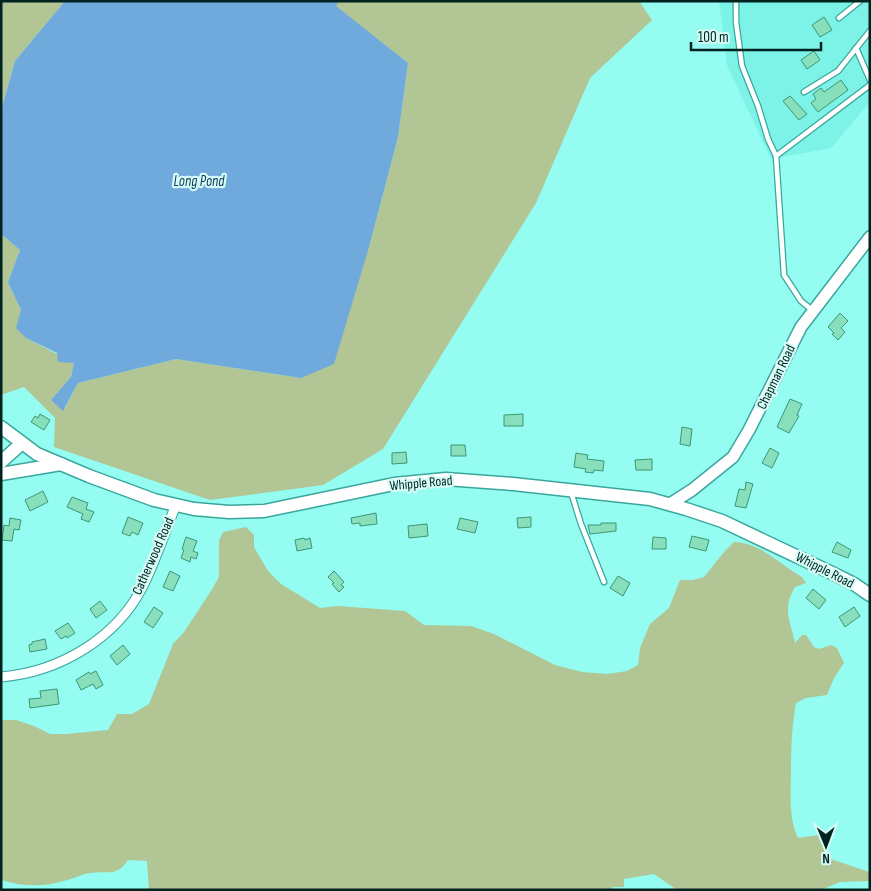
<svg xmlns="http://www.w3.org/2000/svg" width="871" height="891" font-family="'Sofia Sans Condensed',sans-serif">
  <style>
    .built { fill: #7df2e6 }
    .green { fill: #b1c595 }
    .water { fill: #70a9db }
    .building { fill: #88dfbc; stroke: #3d9676 }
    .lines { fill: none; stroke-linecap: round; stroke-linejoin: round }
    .service-casing { stroke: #3aa79d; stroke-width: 7 }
    .minor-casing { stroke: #3aa79d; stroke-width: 11 }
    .tertiary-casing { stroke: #3aa79d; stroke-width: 14 }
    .secondary-casing { stroke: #3aa79d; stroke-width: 15 }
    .service { stroke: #fff; stroke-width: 4.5 }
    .minor { stroke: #fff; stroke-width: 9 }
    .tertiary { stroke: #fff; stroke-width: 11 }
    .secondary { stroke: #fff; stroke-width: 12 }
    .labels { text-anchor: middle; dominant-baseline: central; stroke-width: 4.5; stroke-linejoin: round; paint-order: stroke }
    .street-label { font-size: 14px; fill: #012320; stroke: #d6fcf7 }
    .water-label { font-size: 15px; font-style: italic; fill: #0b3758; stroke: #d6fcf7 }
  </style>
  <rect width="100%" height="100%" fill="#94fcf0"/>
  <polygon class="built" points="719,1 870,1 870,102 831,148 771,159 727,65"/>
  <g class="green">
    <polygon points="1,1 65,1 15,61 1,111"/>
    <polygon points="339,1 639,1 652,20 590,78 536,203 383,449 323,485 210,500 54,447 55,418 24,387 1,395 1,234 20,250 8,282 21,310 26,338 74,363 71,377 51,400 64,410 78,383 176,359 301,378 369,247 398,137 408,63 335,6"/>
    <path d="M246 527 254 535V547L268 571 281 584 320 608 338 606 405 611 424 625 471 626 494 634 555 665 582 672 607 674 627 671 638 665 640 648 650 624 669 608 680 580H693L704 577 724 552 734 542C759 542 781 565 802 577L806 583 795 587C782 610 790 619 795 643L802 635H806L814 647 819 649 831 645 837 648 844 663 834 678 827 695 806 698 796 703C792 726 791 747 791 769 791 793 788 817 798 838L826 834 825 857 869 872V881L840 882 821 890H677L654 874 624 879V887H613L611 890H149L147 861 128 860C116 878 108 870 90 873 82 874 75 878 67 880 45 887 24 887 1 880V720H16L34 726 50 734H66L108 730 117 714H132L149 704 173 644 184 632 211 591 219 577V541L223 532Z"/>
  </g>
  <polygon class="water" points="65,1 339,1 336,6 408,63 398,137 369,247 334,364 301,378 176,359 78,383 63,411 51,400 71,377 74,363 58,362 57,353 26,338 16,328 21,310 8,282 20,250 1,234 1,111 15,61"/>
  <g class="building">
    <polygon points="824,17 832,30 820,37 812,25"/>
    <polygon points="814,51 820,60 807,69 801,60"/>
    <polygon points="841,80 848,90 818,112 811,103 816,99 813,94 821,88 824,92"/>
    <polygon points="790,96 807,114 799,120 783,101"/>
    <polygon points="840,313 848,321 841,328 845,332 838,340 832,334 834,333 828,327"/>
    <polygon points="790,399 802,404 797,415 799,416 789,433 777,427"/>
    <polygon points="40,414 50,420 44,430 31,422 35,416 38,418"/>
    <polygon points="523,414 523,426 504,426 504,415"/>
    <polygon points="682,427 692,429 690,446 680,444"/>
    <polygon points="451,445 465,445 466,456 451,456"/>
    <polygon points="770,448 779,453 772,468 762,463"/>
    <polygon points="406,452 407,463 392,464 392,453"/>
    <polygon points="576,453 588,455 587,459 604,461 603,471 594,470 593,473 585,472 586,469 574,467"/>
    <polygon points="652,459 652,470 636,470 635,460"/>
    <polygon points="746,482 753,484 746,508 735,506 739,489 745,490"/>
    <polygon points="43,491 48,502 30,511 25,500"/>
    <polygon points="72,497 88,503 86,509 94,512 89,522 81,519 83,514 67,507"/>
    <polygon points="376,513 377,524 360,526 360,523 352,524 351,518"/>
    <polygon points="128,517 143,523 138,535 132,532 130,536 122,533"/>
    <polygon points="531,517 531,527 518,528 517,518"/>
    <polygon points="10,518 21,520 19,530 14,529 12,541 2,540 4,525 9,526"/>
    <polygon points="460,518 478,522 475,533 457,529"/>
    <polygon points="601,523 616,523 616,531 590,534 588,525 601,525"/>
    <polygon points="427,524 428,536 409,538 408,526"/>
    <polygon points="692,536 709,540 706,551 689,547"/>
    <polygon points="186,537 197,541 193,551 198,553 196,559 191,557 190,562 181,558 184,550 182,549"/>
    <polygon points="653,537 666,538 666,549 652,549"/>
    <polygon points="304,538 305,540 310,538 312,548 297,551 295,540"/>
    <polygon points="837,542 851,550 848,558 832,552"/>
    <polygon points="170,571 180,576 173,591 163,587"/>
    <polygon points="334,571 344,582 341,585 344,587 339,592 332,584 334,583 328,577"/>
    <polygon points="618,576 630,583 623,596 610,588"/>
    <polygon points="813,589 826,600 819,609 806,598"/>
    <polygon points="100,601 107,610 96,618 90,609"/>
    <polygon points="154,607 163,613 153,628 144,622"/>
    <polygon points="854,607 860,616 845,627 839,617"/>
    <polygon points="68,623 75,633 67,638 66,636 61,639 55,631"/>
    <polygon points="45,639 47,649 30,652 29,645 32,644 32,642"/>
    <polygon points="123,645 130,654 117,665 110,656"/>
    <polygon points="96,671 103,685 96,689 93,684 81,690 76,680 89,672 90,674"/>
    <polygon points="57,689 59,704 30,708 29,699 41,698 40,691"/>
  </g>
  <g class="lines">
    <defs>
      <g id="service">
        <polyline points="736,1 736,22 742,66 758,106 768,139 776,156 784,275 801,301 812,310"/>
        <polyline points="839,18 860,1"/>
        <polyline points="856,48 870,80"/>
        <polyline points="804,92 838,71 870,31"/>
        <polyline points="776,156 870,85"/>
        <polyline points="571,492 581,524 604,582"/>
      </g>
      <path id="minor" d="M1 677C59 672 116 639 143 586 156 560 165 531 176 505"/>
      <polyline id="tertiary" points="670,504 692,490 733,457 749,430 801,327 870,237"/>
      <g id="secondary">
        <polyline points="1,427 37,454 89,476 154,500 194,509 229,512 264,511 394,484 446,479 513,484 650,499 686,509 722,521 834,574 854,584 870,595"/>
        <polyline points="1,462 22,443"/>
        <polyline points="1,474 61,464"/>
      </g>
    </defs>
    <use href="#service" class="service-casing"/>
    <use href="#minor" class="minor-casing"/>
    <use href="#tertiary" class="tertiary-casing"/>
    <use href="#secondary" class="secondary-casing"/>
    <use href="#service" class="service"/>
    <use href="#minor" class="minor"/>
    <use href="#tertiary" class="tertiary"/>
    <use href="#secondary" class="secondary"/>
  </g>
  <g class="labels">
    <g class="street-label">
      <text transform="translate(776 377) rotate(-64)">Chapman Road</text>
      <text transform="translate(421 483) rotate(-5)">Whipple Road</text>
      <text transform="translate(153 556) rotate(-66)">Catherwood Road</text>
      <text transform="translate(825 570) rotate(27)">Whipple Road</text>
    </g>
    <g class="water-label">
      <text x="199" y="181">Long Pond</text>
    </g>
  </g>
  <rect width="871" height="891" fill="none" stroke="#012320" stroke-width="5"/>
  <g transform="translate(826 846) rotate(179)" stroke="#d6fcf7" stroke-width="4" paint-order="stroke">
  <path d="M0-4L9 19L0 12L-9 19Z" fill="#012320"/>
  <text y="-8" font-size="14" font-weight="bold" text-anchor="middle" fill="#012320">N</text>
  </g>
  <path d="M691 42v8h130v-8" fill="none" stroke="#012320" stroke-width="2.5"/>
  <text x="698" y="42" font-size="15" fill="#012320" stroke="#d6fcf7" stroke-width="4" paint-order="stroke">100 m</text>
</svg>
